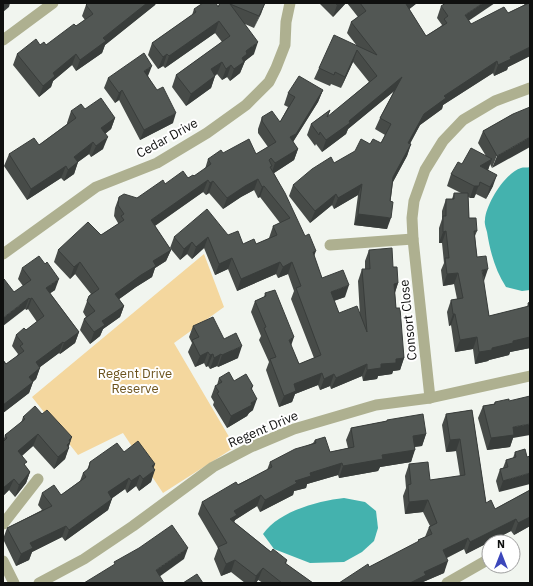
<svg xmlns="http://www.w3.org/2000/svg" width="533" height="586" font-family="'IBM Plex Sans',sans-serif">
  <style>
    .green { fill: #f4d79e }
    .water { fill: #44b2ae }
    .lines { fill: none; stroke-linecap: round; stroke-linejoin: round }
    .minor { stroke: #aeb090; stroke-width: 11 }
    .wall { fill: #474b48 }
    .shaded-wall { fill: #393d3b }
    .building { fill: #525754; stroke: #393d3b }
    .labels { text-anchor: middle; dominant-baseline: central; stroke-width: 4; stroke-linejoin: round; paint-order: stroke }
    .street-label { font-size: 13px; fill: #0f100f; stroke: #fff }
    .park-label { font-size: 13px; fill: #6c531d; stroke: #fff }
  </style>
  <rect width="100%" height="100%" fill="#f1f5ef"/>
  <polygon class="green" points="204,254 224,307 174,343 235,447 163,493 123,433 78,455 32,397"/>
  <g class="water">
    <path d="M530 167V290L522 291 506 287C495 270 490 251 487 232 486 228 484 223 485 220 486 204 505 173 521 168 523 167 527 168 530 167Z"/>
    <path d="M344 498 365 502 376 511 378 528 374 541 362 552 344 562 310 563 274 549 263 534C279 511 318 501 344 498Z"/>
  </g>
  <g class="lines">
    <g class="minor">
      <polyline points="3,40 53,3"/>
      <polyline points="330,245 413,239"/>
      <polyline points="3,254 96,187 157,163 207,133 246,105 269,82 276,68 285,45 286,22 290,3"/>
      <polyline points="430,398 413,239 412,218 414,201 425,170 443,141 463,120 495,101 530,88"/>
      <polyline points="3,524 38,479"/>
      <polyline points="3,561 14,583"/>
      <polyline points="39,583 84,559 133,526 213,467 251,447 294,429 376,405 430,398 530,376"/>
      <polyline points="447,583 489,559"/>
    </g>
  </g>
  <g class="wall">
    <polygon points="88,3 156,3 155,5 105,45 102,53 76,71 72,65 53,81 51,87 39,97 13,65 17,54 40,45 46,45 76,26 85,20 82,16 86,5"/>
    <polygon points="220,3 265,3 254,28 245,24 254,54 245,61 240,73 230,81 227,77 222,80 217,74 215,76 211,88 186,106 172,87 176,75 222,42 215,33 165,68 163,66 158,69 148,55 152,43 192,15 194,9 218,7"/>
    <polygon points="319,3 346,3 333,17"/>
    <polygon points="347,3 417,3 409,9 426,36 441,26 442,25 437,18 441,6 469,21 471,24 508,13 524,5 525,3 530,3 530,56 508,67 507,70 494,76 493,73 443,105 442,109 420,125 410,144 411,144 407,156 393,182 387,229 354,225 358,195 334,209 332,205 310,223 289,196 293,185 370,144 381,143 385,135 375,129 380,118 394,91 348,129 346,134 322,152 316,144 315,146 307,135 311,124 330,110 328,117 369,82 353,62 341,88 331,84 330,86 314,79 319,68 357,46 347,33 351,22 358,17"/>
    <polygon points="148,76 173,123 140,140 119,100 115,103 104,88 108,78"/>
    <polygon points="323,90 318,102 293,142 298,149 294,160 274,173 314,256 322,278 345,297 334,301 339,313 360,316 358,281 362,269 365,269 365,261 369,250 393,267 398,283 395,293 396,308 404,358 400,370 393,371 392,374 378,376 377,379 363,381 362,376 331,389 330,386 320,390 318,385 295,394 292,402 279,407 266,370 269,362 259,340 261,336 251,312 255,301 264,297 265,293 291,346 299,364 314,358 291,299 294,291 288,274 278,278 276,274 237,291 228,269 215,275 204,248 192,259 187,254 180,260 170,248 174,237 228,235 243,244 256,244 270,238 269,238 273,226 280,223 260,197 258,198 254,190 241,197 223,209 209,193 206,195 203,192 155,226 171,250 166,261 155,268 152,277 136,287 119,299 124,306 120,317 103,329 100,336 90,344 80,330 84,319 86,317 83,312 89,296 91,294 75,274 70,279 54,262 58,250 101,235 118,224 118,223 114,216 115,208 119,197 137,198 165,184 194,176 205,169 208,159 223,153 256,154 268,147 258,133 258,129 262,117 280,122 288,107 284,105 288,93"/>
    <polygon points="85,109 115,118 111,129 105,134 103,149 91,157 89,154 78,162 74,174 64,181 61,178 27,200 4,166 9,154 39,145 67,124 67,123 71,111"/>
    <polygon points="513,114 492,168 490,164 488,170 493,186 486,199 476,194 474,198 470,198 468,197 469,218 477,231 475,236 477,257 483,281 489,316 527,307 528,303 530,302 530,348 510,352 509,355 489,360 488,361 475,364 473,349 455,352 451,325 449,326 447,312 451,300 457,299 454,284 443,286 441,270 444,263 442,243 439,243 439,228 442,219 442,211 446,199 452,199 454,193 461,193 447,186 451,174 462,164 486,156 478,143 483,131"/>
    <polygon points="22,268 55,290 50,293 79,332 75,343 60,354 59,353 40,367 36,379 33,382 29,393 3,413 3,360 6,364 16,357 18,354 12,346 16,335 26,330 37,322 28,309 26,310 14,292 23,286 18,279"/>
    <polygon points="193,326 224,339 238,358 218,367 217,366 210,369 208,366 206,367 204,363 195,367 188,352 192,343 189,337"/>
    <polygon points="219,378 234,381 253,386 252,389 253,410 249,413 247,416 227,428 213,405 214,402 211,397 215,386 217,385"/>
    <polygon points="495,402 513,438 510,447 487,450 478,418 483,406 494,404"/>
    <polygon points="472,410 486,503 495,509 530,490 530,526 514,535 511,531 466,554 464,549 447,558 444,573 423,582 369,567 418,542 418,540 425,537 429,527 430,526 423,512 405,514 403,496 406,488 405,476 409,464 430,480 460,476 456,451 446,452 442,425 446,414"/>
    <polygon points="42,414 70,442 65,459 54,469 33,446 22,456 25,466 30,472 26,483 15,497 9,490 3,496 3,442 5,435 21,423 23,417"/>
    <polygon points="387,420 426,434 422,446 415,447 411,462 380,467 378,471 339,478 338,475 307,484 306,488 294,491 293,495 260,512 257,506 235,520 234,522 271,552 287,560 286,564 313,583 263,583 258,580 256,583 245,583 231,572 221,576 214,559 218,548 198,514 202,502 267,470 270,462 313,443 315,440 330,452 348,448 346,440 351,428 387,421"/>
    <polygon points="124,452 155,464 154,467 151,482 139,491 136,486 127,493 125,489 112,498 108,510 65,541 62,537 32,552 29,560 16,566 3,539 7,528 42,510 38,505 42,493 61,495 80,481 83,473 87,470 90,462"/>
    <polygon points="515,452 527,457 499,492 496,481 500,469 503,468 506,460 513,458"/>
  </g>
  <g class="shaded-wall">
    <polygon points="3,3 10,3 9,7 3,12"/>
    <polygon points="147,3 156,3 155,5 105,45 102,53 76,71 80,60 103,38"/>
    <polygon points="265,3 261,14 254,28 259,16"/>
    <polygon points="339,3 346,3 333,17 337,5"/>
    <polygon points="406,3 417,3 402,15 406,4"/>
    <polygon points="483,3 495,3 461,26 465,15"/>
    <polygon points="219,21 215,33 165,68 169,56"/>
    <polygon points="258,42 254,54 245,61 240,73 230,81 234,69 246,51"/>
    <polygon points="530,47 530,56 508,67 507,70 494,76 498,65 510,57"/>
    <polygon points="357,50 353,62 341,88 345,77"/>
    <polygon points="76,54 72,65 53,81 51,87 39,97 43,86 53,73"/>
    <polygon points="167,54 163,66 158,69 163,57"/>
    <polygon points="497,61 493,73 443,105 442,109 420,125 404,154 408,143 424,114 444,96"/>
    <polygon points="222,62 217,74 207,80 211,69"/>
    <polygon points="231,65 227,77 222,80 226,69"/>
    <polygon points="152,66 148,76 140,81 144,71"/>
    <polygon points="215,76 211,88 186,106 191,94"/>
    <polygon points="402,77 398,88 348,129 346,134 322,152 326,140"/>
    <polygon points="122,90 119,100 115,103 119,93"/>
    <polygon points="323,90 318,102 291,145 290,137"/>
    <polygon points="176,113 173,123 140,140 144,130"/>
    <polygon points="115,118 111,129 97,140 101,128"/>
    <polygon points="108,137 103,149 91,157 96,146"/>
    <polygon points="530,137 530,147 492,168 497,156"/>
    <polygon points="93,142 89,154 78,162 74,174 64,181 68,170 74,157"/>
    <polygon points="411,144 407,156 389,189 393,177"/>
    <polygon points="298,149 294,160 271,175 275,163"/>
    <polygon points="492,159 488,170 480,166"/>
    <polygon points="66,166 61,178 27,200 31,189"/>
    <polygon points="497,175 493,186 486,199 490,187"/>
    <polygon points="258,179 254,190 241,197 223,209 227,198 245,186"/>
    <polygon points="208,180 203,192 147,231 151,220"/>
    <polygon points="213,181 209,193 206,195 210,183"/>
    <polygon points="480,182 474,198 470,198 474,186"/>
    <polygon points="362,184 358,195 334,209 338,198"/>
    <polygon points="264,186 260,197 258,198 262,187"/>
    <polygon points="336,194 332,205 310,223 315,211"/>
    <polygon points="358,214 391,218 387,229 354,225"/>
    <polygon points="446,231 442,243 439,243 443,232"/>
    <polygon points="208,237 204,248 192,259 196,247"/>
    <polygon points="192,242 187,254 180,260 184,249"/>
    <polygon points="171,250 166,261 155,268 152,277 136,287 111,305 115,294 153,261"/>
    <polygon points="316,251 312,262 313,252"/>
    <polygon points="232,258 228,269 215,275 219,264"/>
    <polygon points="80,262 75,274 70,279 74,267"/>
    <polygon points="280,262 276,274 237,291 241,279"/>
    <polygon points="292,262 288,274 278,278 283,267"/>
    <polygon points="488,269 484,281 482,270"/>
    <polygon points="458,273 454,284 443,286 447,274"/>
    <polygon points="59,279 55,290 42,299 46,288"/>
    <polygon points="398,283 394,295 394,284"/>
    <polygon points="349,285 345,297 327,303 331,292"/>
    <polygon points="29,298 25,309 3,326 3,318"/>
    <polygon points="32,298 28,309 26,310 30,299"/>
    <polygon points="124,306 120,317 103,329 100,336 90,344 94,332 102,321"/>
    <polygon points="453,314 455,314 451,325 449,326"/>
    <polygon points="79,332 75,343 60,354 64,343"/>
    <polygon points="294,337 290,349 289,340"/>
    <polygon points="477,337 473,349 455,352 460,340"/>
    <polygon points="530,337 530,348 510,352 509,355 489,360 488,361 475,364 479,352 513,341"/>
    <polygon points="63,342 59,353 32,373 36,362"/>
    <polygon points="242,346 238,358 218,367 222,355"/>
    <polygon points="208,352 204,363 195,367 200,356"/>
    <polygon points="213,354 208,366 206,367 210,355"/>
    <polygon points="221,354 217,366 210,369 214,358"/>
    <polygon points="404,358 400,370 393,371 392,374 378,376 377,379 363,381 367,370 396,359"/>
    <polygon points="367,364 362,376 331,389 336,378"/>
    <polygon points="40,368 36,379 25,388 29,377"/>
    <polygon points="322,373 318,385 295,394 292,402 279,407 284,396 294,384"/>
    <polygon points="334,374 330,386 320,390 324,379"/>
    <polygon points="33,382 29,393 3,413 3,405"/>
    <polygon points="257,399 253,410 249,413 247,416 227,428 231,416 251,403"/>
    <polygon points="530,424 530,435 513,438 510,447 487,450 491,438 513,427"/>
    <polygon points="38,434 33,446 13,463 18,451"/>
    <polygon points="426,434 422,446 409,447 413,436"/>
    <polygon points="72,437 68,449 69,448 65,459 54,469 58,457 69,440"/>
    <polygon points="460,439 456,451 446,452 450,440"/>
    <polygon points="415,450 411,462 380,467 378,471 339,478 343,466 382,455"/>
    <polygon points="342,463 338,475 307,484 306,488 294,491 293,495 260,512 265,500 295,481 310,473"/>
    <polygon points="155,464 151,473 155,470 151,482 139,491 143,479 152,466"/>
    <polygon points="30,472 26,483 15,497 19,485"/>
    <polygon points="530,473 530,484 499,492 503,481"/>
    <polygon points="140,475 136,486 127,493 131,481"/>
    <polygon points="129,478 125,489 104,504 108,492"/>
    <polygon points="14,479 9,490 3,496 3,488"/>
    <polygon points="261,495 257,506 235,520 232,527 230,519 234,511"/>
    <polygon points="112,499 108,510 65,541 69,530"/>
    <polygon points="428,500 423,512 405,514 409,502"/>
    <polygon points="530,517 530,526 514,535 518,523"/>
    <polygon points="516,519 511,531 466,554 470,542"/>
    <polygon points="66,526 62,537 32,552 29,560 16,566 21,554 30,543"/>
    <polygon points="468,538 464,549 439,561 443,550"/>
    <polygon points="188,548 184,559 152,582 156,570"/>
    <polygon points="235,560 231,572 221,576 226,564"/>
    <polygon points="448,561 444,573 423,582 423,583 410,583 424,572"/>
    <polygon points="263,568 258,580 256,583 254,583 256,576"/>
  </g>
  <g class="building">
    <polygon points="88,3 147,3 103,38 106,41 80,60 76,54 53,73 55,76 43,86 17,54 36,39 40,45 44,42 46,45 74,24 76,26 93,14 86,5"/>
    <polygon points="203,3 216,3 218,7 220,3 265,3 259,16 230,4 258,42 246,51 247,54 242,58 244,62 234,69 231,65 226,69 222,62 211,69 215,76 191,94 176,75 230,36 219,21 169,56 167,54 163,57 152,43 196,12 194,9"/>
    <polygon points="335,3 339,3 337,5"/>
    <polygon points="360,3 406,3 406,4 426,36 447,23 444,19 448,16 441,6 446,3 483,3 465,15 471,24 504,7 508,13 529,3 530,3 530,47 510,57 511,59 498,65 497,61 444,96 446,98 424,114 408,143 411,144 393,177 390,201 393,202 391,218 358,214 362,184 338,198 336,194 315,211 293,185 312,169 331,157 334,163 355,151 361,139 370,144 373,139 381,143 391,124 380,118 402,77 349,121 350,123 326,140 320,132 319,135 311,124 330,110 327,117 377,76 357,50 345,77 335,72 334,75 319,68 334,35 377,55 351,22 366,11"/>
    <polygon points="144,53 152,66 144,71 157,90 163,87 176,113 144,130 122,90 119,93 108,78"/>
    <polygon points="299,76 323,90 296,134 290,137 298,149 275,163 271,158 269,160 272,166 270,167 285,193 305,236 309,234 316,251 313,252 322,278 343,270 349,285 331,292 339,313 357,306 367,332 362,269 370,269 369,250 392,248 393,267 397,267 398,283 394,284 396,308 400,308 404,358 396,359 396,363 381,364 381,368 367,370 367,364 336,378 334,374 324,379 322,373 294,384 296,391 284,396 270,359 276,357 264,328 266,327 255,301 266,296 265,293 275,290 294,337 289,340 299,364 321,355 296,288 301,286 292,262 283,267 280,262 241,279 232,258 219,264 208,237 196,247 192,242 184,249 174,237 207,209 228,235 238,231 243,244 254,239 256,244 277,235 273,226 290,218 264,186 262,187 258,179 245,186 227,198 213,181 210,183 208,180 151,220 171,250 153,261 156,266 141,275 115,294 124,306 102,321 105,325 94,332 84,319 95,311 87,301 89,296 99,289 80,262 74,267 58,250 88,222 101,235 124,220 121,216 124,214 118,205 119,197 124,194 137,198 163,180 165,184 183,171 188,178 193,175 194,176 211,164 208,159 221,150 223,153 249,139 256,154 276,142 262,121 262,117 272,111 280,122 295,97 288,93"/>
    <polygon points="101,98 115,118 101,128 108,137 96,146 93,142 74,157 78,162 68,170 66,166 31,189 9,154 34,138 39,145 76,118 71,111 81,104 85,109"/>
    <polygon points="530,107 530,137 497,156 483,131 513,114"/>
    <polygon points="471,148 492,159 480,166 497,175 490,187 480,182 479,186 474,186 451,174 458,162 462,164"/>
    <polygon points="454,193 468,193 469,218 476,218 477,231 474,231 477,257 486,256 488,269 482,270 489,316 529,306 528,303 530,302 530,337 513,341 513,343 492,348 492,350 479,352 477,337 460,340 455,314 453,314 451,300 463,298 458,273 447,274 445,258 449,258 446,231 443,232 443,216 446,216 446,199 454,199"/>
    <polygon points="39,256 45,264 47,262 59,279 46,288 79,332 64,343 63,342 36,362 40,368 29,377 33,382 3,405 3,360 6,364 24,351 20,346 23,344 16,335 24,328 26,330 44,316 32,298 30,299 29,298 3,318 3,280 4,279 14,292 31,280 22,268"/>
    <polygon points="213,317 224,339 236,333 242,346 222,355 221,354 214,358 213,354 210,355 208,352 200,356 192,340 199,337 193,326"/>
    <polygon points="229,372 234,381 246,374 253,386 251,388 257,399 251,403 252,405 231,416 217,393 219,392 215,386 222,382 219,378"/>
    <polygon points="530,396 530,424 513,427 514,435 491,438 483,406 495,404 495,402 509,399 509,401"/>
    <polygon points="35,406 42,414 47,410 72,437 69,440 70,442 67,445 69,448 58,457 38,434 18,451 27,462 24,464 30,472 19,485 14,479 3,488 3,442 7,438 5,435 25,419 23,417"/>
    <polygon points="472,410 486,503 491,500 495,509 530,490 530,517 518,523 516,519 470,542 468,538 443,550 448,561 424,572 426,575 410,583 339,583 368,564 369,567 419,541 418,540 432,534 429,527 437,523 428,500 409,502 408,485 411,484 409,464 428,462 430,480 465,475 460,439 450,440 446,414"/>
    <polygon points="423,414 426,434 413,436 415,450 382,455 383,459 343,466 342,463 310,473 311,476 295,481 297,483 265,500 261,495 234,511 237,515 230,519 271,552 273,549 287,560 285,563 313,583 282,583 263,568 256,576 235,560 226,564 218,547 227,543 202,502 236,482 238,485 272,467 270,462 295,449 316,443 315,440 325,437 330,452 354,447 351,428 387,421 387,420"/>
    <polygon points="138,441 155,464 152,466 155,470 143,479 140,475 131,481 129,478 108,492 112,499 69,530 66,526 30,543 33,548 21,554 7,528 52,506 42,493 54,485 61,495 86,477 83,473 89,468 90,462 117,443 124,452"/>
    <polygon points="525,449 527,457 530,456 530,473 503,481 500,469 508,467 506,460 516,457 515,452"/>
    <polygon points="172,525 188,548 156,570 164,583 84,583 115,564 114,562 139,548"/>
    <polygon points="197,574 203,583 183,583"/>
  </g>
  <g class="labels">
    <g class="street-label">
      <text transform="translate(167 138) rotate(-29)">Cedar Drive</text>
      <text transform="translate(408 320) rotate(-96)">Consort Close</text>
      <text transform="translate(263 429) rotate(-23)">Regent Drive</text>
    </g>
    <g class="park-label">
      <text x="135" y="373">Regent Drive<tspan x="135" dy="15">Reserve</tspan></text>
    </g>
  </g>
  <rect width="533" height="586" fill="none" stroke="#0f100f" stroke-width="8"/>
  <g transform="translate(501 554)"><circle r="19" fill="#ffffff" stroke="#9f9f9f"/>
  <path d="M0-3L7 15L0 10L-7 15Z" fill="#3c47bb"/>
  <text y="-6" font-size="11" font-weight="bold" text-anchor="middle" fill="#0f100f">N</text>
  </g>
</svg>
